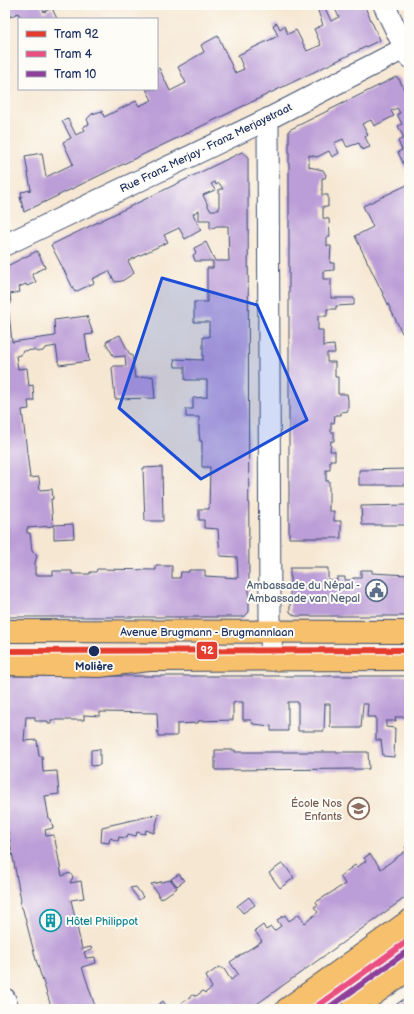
<svg xmlns="http://www.w3.org/2000/svg" width="414" height="1014" font-family="'Balsamiq Sans',sans-serif">
  <style>
    .building { fill: #bb9dd7; fill-rule: evenodd }
    .lines { fill: none; stroke-linecap: round; stroke-linejoin: round }
    .minor-casing { stroke: #3c4b6f; stroke-width: 23 }
    .major-casing { stroke: #3c4b6f; stroke-width: 24 }
    .minor { stroke: #fff; stroke-width: 21 }
    .major { stroke: #f7c06c; stroke-width: 22 }
    .tram-1-casing { stroke: #fdfcf7; stroke-width: 9 }
    .tram-2-casing { stroke: #fdfcf7; stroke-width: 9 }
    .tram-3-casing { stroke: #fdfcf7; stroke-width: 9 }
    .tram-1 { stroke: #e43c2e; stroke-width: 6 }
    .tram-2 { stroke: #ea4f80; stroke-width: 6 }
    .tram-3 { stroke: #8f4199; stroke-width: 6 }
    .marked { fill: #1d4ed8; fill-opacity: 0.2; stroke: #1d4ed8; stroke-width: 3; stroke-linejoin: round }
    .stop-dot { fill: #1b2f5e; stroke: #fdfcf7; stroke-width: 1.5 }
    .labels { text-anchor: middle; dominant-baseline: central; stroke-width: 4; stroke-linejoin: round; paint-order: stroke }
    .street-label { font-size: 11px; fill: #1b2f5e; stroke: #fdfcf7 }
    .service-label { font-size: 11px; fill: #4e5e75; stroke: #fdfcf7; text-anchor: end }
    .stop-label { font-size: 11px; font-weight: bold; fill: #1b2f5e; stroke: #fdfcf7 }
    .education-label { font-size: 11px; fill: #785e54; stroke: #fdfcf7; text-anchor: end }
    .culture-label { font-size: 11px; fill: #0d838f; stroke: #fdfcf7; text-anchor: start }
    .line-badge { stroke: #fdfcf7; stroke-width: 1.5 }
    .badge-label { font-size: 11px; text-anchor: middle; font-weight: bold; fill: #fff }
  </style>
  <rect width="100%" height="100%" fill="#fdfcf7"/>
  <filter id="ink" filterUnits="userSpaceOnUse"><feTurbulence type="fractalNoise" baseFrequency=".025" numOctaves="2"/><feDisplacementMap in="SourceGraphic" scale="8" xChannelSelector="R" yChannelSelector="G"/><feConvolveMatrix kernelMatrix="1 2 1 2 8 2 1 2 1" color-interpolation-filters="sRGB"/></filter>
  <filter id="wash" filterUnits="userSpaceOnUse"><feTurbulence type="fractalNoise" baseFrequency=".012" numOctaves="4" result="noise"/><feDisplacementMap in="SourceGraphic" scale="16" xChannelSelector="R" yChannelSelector="G"/><feGaussianBlur stdDeviation="0.9" result="paint"/><feColorMatrix in="noise" values="0 0 0 0 0 0 0 0 0 0 0 0 0 0 0 0 0 1.4 0 .05"/><feComposite in="paint" operator="in"/></filter>
  <g filter="url(#wash)">
    <rect width="100%" height="100%" fill="#f6e7d2"/>
    <g id="blocks">
      <g class="building">
        <polygon points="8,5 41,5 44,12 52,8 57,19 30,19 29,17 22,19 18,13 10,17"/>
        <polygon points="333,5 364,5 380,40 24,212 20,197 22,197 21,192 31,190 25,156 42,153 46,177 73,164 63,142 71,138 62,121 68,119 76,135 85,130 83,127 89,124 87,119 92,114 102,111 104,117 136,101 139,106 152,100 146,89 157,89 157,69 159,68 170,91 186,83 178,67 204,52 201,45 218,36 235,73 244,69 238,55 278,36 273,25 277,23 280,29 284,26 288,34 296,30 307,51 321,45 314,29 323,25 318,11 325,8 331,21 339,17"/>
        <polygon points="396,77 399,79 409,99 409,171 407,172 398,152 402,150 398,141 404,138 398,126 402,124 397,114 400,113 397,108 391,111 394,116 374,126 371,120 362,124 368,135 365,137 370,147 362,150 359,143 347,147 343,139 334,143 339,153 332,157 329,151 317,157 309,155 309,167 323,170 326,175 325,178 322,178 322,195 328,195 328,207 323,206 323,218 329,219 330,237 327,237 327,246 331,246 330,263 334,263 334,270 323,271 323,279 331,279 331,298 354,298 354,305 336,306 336,309 327,309 327,316 318,316 318,330 323,330 323,346 334,345 335,353 327,353 327,362 335,362 335,377 338,377 338,394 347,394 348,400 348,411 341,412 341,415 335,415 334,423 331,423 331,432 334,432 334,441 331,441 330,451 335,451 335,460 330,460 330,470 326,470 326,481 329,481 329,511 334,511 334,521 341,521 341,538 289,538 289,130"/>
        <path d="M242 152 248 156 249 612 244 617H7V608H5V267L37 251 45 267 32 274 36 282 27 286 26 284 19 287 20 292 10 294 11 304H8L12 342 55 336 54 320 87 316 93 334 85 335 89 361 59 365 56 346 45 348 43 351 37 352 34 350 23 351 20 355 16 356 18 369 27 368 29 386 33 385 34 401H28L29 409 22 410 30 478 39 477 40 490 52 489 53 499H51L53 526 27 528V533H30L32 551 37 556 35 563V575H53V571H72V574H90V572H96L97 569 156 570V566H172V578H180L181 572H189V570H205V576L238 578 237 557 220 556 218 529 204 528V520H199V509H209L210 467H202V441H200L199 433V417H186V409H193V398L207 397V380H185V367H175L174 359 203 360V337H209V322H194V302H207V268H213V261H195L193 255 196 253 194 248 206 242 215 261H229L228 226H217L210 229V220H199V210L193 214 201 230 185 239 179 228 164 235 168 242 128 261 134 273 122 281 115 282 109 271 92 279 94 283 75 292 51 245ZM215 182 216 185 219 183 223 189H219V210H210L203 195 215 190 211 184Z"/>
        <polygon points="409,184 409,330 402,333 355,236 373,227 363,206"/>
        <polygon points="120,335 130,355 132,355 135,378 153,376 155,398 115,399 112,368 114,366 126,366 125,356 114,357 106,343 107,341"/>
        <polygon points="162,467 163,521 145,521 143,468"/>
        <polygon points="409,469 409,485 359,485 359,470"/>
        <polygon points="409,505 409,525 362,525 361,506"/>
        <polygon points="73,524 74,538 54,539 54,525"/>
        <polygon points="290,568 328,568 328,580 337,580 337,577 345,577 345,580 353,580 353,578 361,578 361,570 372,570 372,573 409,575 409,616 295,616 290,612"/>
        <polygon points="5,676 409,676 409,717 395,717 396,721 386,721 386,727 395,728 394,757 383,756 381,740 376,740 376,717 367,717 368,704 363,704 361,728 332,728 330,726 330,704 325,704 324,731 298,731 298,702 288,702 288,731 271,731 271,726 253,724 251,720 243,720 243,702 237,702 233,703 233,720 198,721 198,723 177,724 177,736 158,736 157,713 100,712 100,716 84,715 84,720 51,720 51,724 48,724 48,721 35,721 35,717 26,717 24,741 37,740 39,756 42,756 43,772 57,771 59,794 45,796 49,819 51,819 53,828 45,830 46,836 54,835 62,876 70,873 73,877 70,883 81,881 84,898 71,900 82,949 91,947 92,950 84,952 86,958 95,957 96,963 82,967 96,1009 52,1009 36,960 23,910 20,904 21,900 7,826 5,812"/>
        <polygon points="100,749 100,765 91,766 91,750"/>
        <polygon points="215,750 235,750 235,752 368,752 369,769 215,770"/>
        <polygon points="159,814 154,833 146,830 145,834 137,832 136,836 128,834 127,838 119,837 118,841 110,838 109,843 101,842 102,827"/>
        <polygon points="409,845 409,895 250,1009 179,1009 182,1007 180,1005 193,995 196,996 203,991 205,993 212,988 206,976 219,967 224,969 231,980 238,974 230,962 262,941 255,931 263,925 266,930 271,927 274,931 281,926 277,920 285,915 289,921 299,914 305,923 318,912 314,907 318,905 316,902 345,884 340,876 355,865 357,867 366,861 364,858 370,854 381,869 407,850 405,847"/>
        <polygon points="283,863 294,878 280,888 269,873"/>
        <polygon points="179,874 184,881 177,886 171,879"/>
        <polygon points="171,880 177,888 161,899 151,884"/>
        <polygon points="136,887 143,897 139,900 130,888"/>
        <polygon points="249,897 255,905 243,913 237,906"/>
        <polygon points="404,999 409,1000 409,1009 390,1009"/>
        <polygon points="163,1001 168,1009 157,1009 155,1007"/>
      </g>
    </g>
  </g>
  <g filter="url(#ink)">
    <use href="#blocks" fill-opacity="0" stroke="#3c4b6f" stroke-width="1"/>
    <g class="lines">
      <defs>
        <g id="minor">
          <polyline points="384,5 409,57"/>
          <polyline points="268,119 270,617 272,660"/>
          <polyline points="5,245 268,119 409,46"/>
          <polyline points="5,999 8,1009"/>
        </g>
        <g id="major">
          <polyline points="5,631 409,632"/>
          <polyline points="5,664 99,666 149,660 409,659"/>
          <polyline points="287,1009 409,921"/>
          <polyline points="353,1009 409,969"/>
        </g>
      </defs>
      <use href="#minor" class="minor-casing"/>
      <use href="#major" class="major-casing"/>
      <use href="#minor" class="minor"/>
      <use href="#major" class="major"/>
      <defs>
        <polyline id="tram-1" points="5,651 409,650"/>
        <polyline id="tram-2" points="313,1009 409,940"/>
        <polyline id="tram-3" points="327,1009 409,950"/>
      </defs>
      <use href="#tram-1" class="tram-1-casing"/>
      <use href="#tram-2" class="tram-2-casing"/>
      <use href="#tram-3" class="tram-3-casing"/>
      <use href="#tram-1" class="tram-1"/>
      <use href="#tram-2" class="tram-2"/>
      <use href="#tram-3" class="tram-3"/>
    </g>
  </g>
  <path class="marked" d="M162 278 257 305 307 420 201 479 119 408Z"/>
  <defs>
    <symbol id="civic-ring" viewBox="-11 -11 22 22"><circle r="9.5" fill="#fdfcf7" stroke="#5c6f8a" stroke-width="1.5"/><path d="M-.6-6.5H3V-4.5H.6V-3L4-1V1h2V6H-6V1h2V-1L-.6-3ZM-1.2 2.5V6h2.4V2.5Z" fill="#5c6f8a"/></symbol>
    <symbol id="school-ring" viewBox="-11 -11 22 22"><circle r="9.5" fill="#fdfcf7" stroke="#8d6e63" stroke-width="1.5"/><path d="M0-5L7-2L0 1L-7-2ZM-4 1L0 2.5L4 1V4Q0 6-4 4Z" fill="#8d6e63"/></symbol>
    <symbol id="building-ring" viewBox="-11 -11 22 22"><circle r="9.5" fill="#fdfcf7" stroke="#0f9aa8" stroke-width="1.5"/><path d="M-4-6H4V6H1V3H-1V6H-4ZM-2.5-4.3h1.7v1.8h-1.7ZM.8-4.3h1.7v1.8H.8ZM-2.5-1h1.7V.8h-1.7ZM.8-1h1.7V.8H.8Z" fill="#0f9aa8"/></symbol>
  </defs>
  <g fill-rule="evenodd">
    <use href="#civic-ring" x="364" y="578" width="25" height="25"/>
    <use href="#school-ring" x="346" y="796" width="25" height="25"/>
    <use href="#building-ring" x="38" y="908" width="25" height="25"/>
  </g>
  <circle class="stop-dot" cx="94" cy="651" r="6"/>
  <g class="labels">
    <g class="street-label">
      <text transform="translate(206 148) rotate(-26)">Rue Franz Merjay - Franz Merjaystraat</text>
      <text x="207" y="632">Avenue Brugmann - Brugmannlaan</text>
    </g>
    <g class="service-label">
      <text x="360" y="585">Ambassade du Népal -<tspan x="360" dy="13">Ambassade van Nepal</tspan></text>
    </g>
    <g class="stop-label">
      <text x="94" y="666">Molière</text>
    </g>
    <g class="education-label">
      <text x="342" y="803">École Nos<tspan x="342" dy="13">Enfants</tspan></text>
    </g>
    <g class="culture-label">
      <text x="66" y="921">Hôtel Philippot</text>
    </g>
  </g>
  <rect class="line-badge" x="196" y="641" width="22" height="19" rx="4" fill="#e43c2e"/>
  <g class="badge-label">
    <text x="207" y="654">92</text>
  </g>
  <rect width="414" height="1014" fill="none" stroke="#fdfcf7" stroke-width="20"/>
  <rect x="18" y="18" width="140" height="72" fill="#fdfcf7" stroke="#a3aaba"/>
  <rect x="26" y="31" width="20" height="6" fill="#e43c2e" stroke="#a3aaba"/>
  <text x="54" y="38" font-size="12" fill="#1b2f5e">Tram 92</text>
  <rect x="26" y="51" width="20" height="6" fill="#ea4f80" stroke="#a3aaba"/>
  <text x="54" y="58" font-size="12" fill="#1b2f5e">Tram 4</text>
  <rect x="26" y="71" width="20" height="6" fill="#8f4199" stroke="#a3aaba"/>
  <text x="54" y="78" font-size="12" fill="#1b2f5e">Tram 10</text>
</svg>
